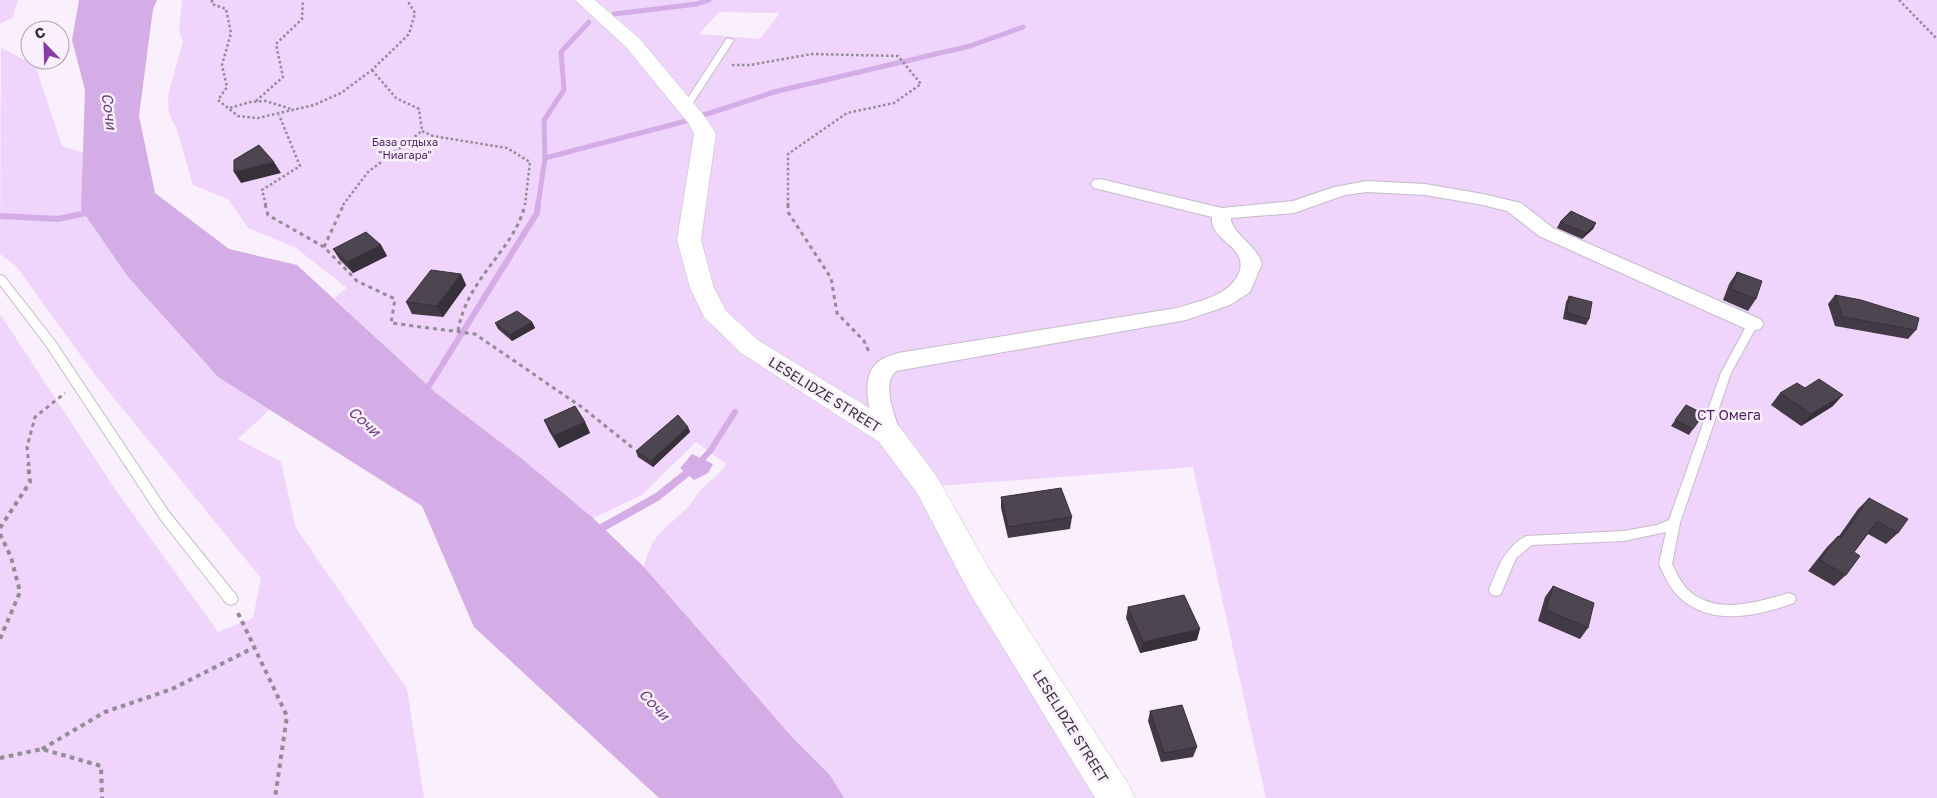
<svg xmlns="http://www.w3.org/2000/svg" width="1937" height="798" font-family="'Golos Text',sans-serif">
  <style>
    .green { fill: #efd4fb; fill-rule: evenodd }
    .water { fill: #d5ade6 }
    .lines { fill: none; stroke-linecap: round; stroke-linejoin: round }
    .stream-far2 { stroke: #d5ade6; stroke-width: 5 }
    .stream-far1 { stroke: #d5ade6; stroke-width: 6 }
    .stream { stroke: #d5ade6; stroke-width: 8 }
    .service-casing { stroke: #c5bcc9; stroke-width: 2 }
    .minor-casing { stroke: #c5bcc9; stroke-width: 2 }
    .tertiary-casing { stroke: #c5bcc9; stroke-width: 1 }
    .path-far2 { stroke: #928c95; stroke-width: 2.5; stroke-dasharray: 2.5 2.5; stroke-linecap: butt }
    .path-far1 { stroke: #928c95; stroke-width: 3; stroke-dasharray: 4 4; stroke-linecap: butt }
    .path { stroke: #928c95; stroke-width: 4; stroke-dasharray: 4.5 4.5; stroke-linecap: butt }
    .service { fill: #fff; fill-rule: evenodd }
    .minor { fill: #fff; fill-rule: evenodd }
    .tertiary { fill: #fff; fill-rule: evenodd }
    .wall { fill: #423b45 }
    .shaded-wall { fill: #363038 }
    .building { fill: #4d4550; stroke: #363038 }
    .labels { text-anchor: middle; dominant-baseline: central; stroke-width: 5; stroke-linejoin: round; paint-order: stroke }
    .far-park-label { font-size: 11px; fill: #4f1e61; stroke: #f9effd }
    .street-label { font-size: 14px; fill: #373439; stroke: #f9effd }
    .park-label { font-size: 14px; fill: #4f1e61; stroke: #f9effd }
    .water-label { font-size: 15px; font-style: italic; fill: #6d3c81; stroke: #f9effd }
  </style>
  <rect width="100%" height="100%" fill="#f9effd"/>
  <g class="green">
    <polygon points="0,0 18,0 12,18 0,24"/>
    <path d="M182 0H1937V798H1266L1193 467 937 486 1126 798H844L830 775 793 738 644 567C654 529 665 531 689 506 694 501 697 493 703 488 712 479 720 475 726 464L696 442 642 495 593 518 521 458 435 393 334 298 347 288 296 248 248 228 228 199 193 185 176 127 169 114 168 95 183 42 179 31ZM719 12 779 13H780L760 39 699 34Z"/>
    <polygon points="1,48 35,65 62,146 84,153 81,209 128,277 218,377 270,409 238,439 281,462 296,528 407,689 424,798 0,798 0,314 113,486 218,632 253,618 261,578 95,375 16,266 0,254"/>
  </g>
  <g class="water">
    <polygon points="79,0 157,0 153,9 139,116 155,193 229,249 297,265 436,393 521,458 593,518 644,567 793,738 830,775 844,798 659,798 474,627 422,506 218,377 128,277 81,209 85,90 72,40"/>
    <polygon points="692,454 713,464 708,473 694,480 680,468"/>
  </g>
  <g class="lines">
    <g class="stream-far2">
      <polyline points="614,14 697,4 709,0"/>
      <polyline points="704,115 774,92 970,46 1023,27"/>
      <polyline points="545,158 686,121"/>
      <polyline points="538,205 545,158 544,120 564,90 561,52 589,22"/>
    </g>
    <g class="stream-far1">
      <polyline points="0,216 58,219 91,212"/>
      <polyline points="429,386 537,213 538,204"/>
      <polyline points="696,466 710,451 735,412"/>
    </g>
    <polyline class="stream" points="596,531 657,497 698,464"/>
    <defs>
      <g id="service">
        <polygon points="727,38 734,40 689,109 683,109 682,107"/>
        <polygon points="0,275 4,276 55,341 169,512 236,595 238,599 236,603 231,605 226,603 161,520 47,347 0,285"/>
        <path d="M1753 320 1758 324 1731 373 1680 523 1672 564C1676 572 1681 583 1688 590 1717 616 1757 602 1789 593L1794 595 1796 599 1794 603C1758 616 1710 627 1679 597 1670 589 1664 575 1659 564L1666 532 1624 541 1532 545 1516 558 1501 594 1496 596 1491 594 1489 590C1498 568 1504 548 1526 536L1624 531 1657 525 1669 520 1721 373 1749 321Z"/>
      </g>
      <path id="minor" d="M1100 179 1222 208 1293 201 1334 187 1367 181 1425 184 1483 194 1521 203 1553 228 1760 319 1764 324 1760 329 1753 331 1746 329 1539 236 1507 211 1483 205 1425 195 1367 192 1345 195 1294 213 1231 218C1230 232 1258 246 1262 264L1250 292 1230 305 1186 320 896 371C881 384 895 418 901 434L897 440 889 443 881 440C871 422 860 384 874 366 880 358 890 356 898 353L1177 308C1199 301 1229 296 1239 273 1249 246 1209 241 1212 217L1094 188 1091 184 1094 180Z"/>
      <polygon id="tertiary" points="575,0 595,0 640,39 706,118 716,134 701,240 714,288 727,312 759,341 899,426 937,477 991,572 1129,785 1135,798 1095,798 969,592 917,493 879,442 741,353 704,317 690,288 677,240 694,134 689,124 626,47"/>
    </defs>
    <use href="#service" class="service-casing"/>
    <use href="#minor" class="minor-casing"/>
    <use href="#tertiary" class="tertiary-casing"/>
    <g class="path-far2">
      <polyline points="212,0 212,4 226,9 231,33 222,65 227,87 218,100 238,116 258,118 314,105 341,93 372,70 409,34 415,13 407,0"/>
      <polyline points="1899,0 1937,39"/>
      <polyline points="732,65 750,65 812,54 898,56 921,84 894,103 847,113 788,154 788,205"/>
      <polyline points="372,70 396,98 419,109 422,131"/>
      <polyline points="256,101 283,77 276,44 302,19 303,0"/>
      <polyline points="230,108 250,102 266,101 294,110"/>
      <polyline points="422,131 433,136 507,148 530,162 525,205"/>
      <polyline points="266,205 262,190 300,166 279,115"/>
      <polyline points="343,205 368,172 422,131"/>
    </g>
    <g class="path-far1">
      <polyline points="265,204 268,215 324,247 357,281 395,299 391,323 475,334 583,408 634,449"/>
      <polyline points="788,204 788,212 831,278 837,313 864,341 870,354"/>
      <polyline points="324,247 344,204"/>
      <path d="M458 331C467 277 515 250 525 204"/>
      <polyline points="29,466 27,447 35,417 65,393"/>
    </g>
    <g class="path">
      <polyline points="0,528 30,482 28,464"/>
      <polyline points="0,534 11,557 20,592 0,639"/>
      <polyline points="238,613 287,716 275,798"/>
      <polyline points="42,749 105,712 172,689 253,648"/>
      <polyline points="0,758 42,749 101,766 102,798"/>
    </g>
    <use href="#service" class="service"/>
    <use href="#minor" class="minor"/>
    <use href="#tertiary" class="tertiary"/>
  </g>
  <g class="wall">
    <polygon points="1560,222 1596,223 1593,229 1582,239 1557,228"/>
    <polygon points="381,245 387,256 353,273 340,260 333,249"/>
    <polygon points="1737,272 1756,299 1748,311 1723,300 1729,284"/>
    <polygon points="461,274 466,285 443,317 412,314 406,302"/>
    <polygon points="1835,295 1916,330 1908,339 1835,326 1828,304"/>
    <polygon points="1569,296 1589,319 1586,325 1563,319 1566,302"/>
    <polygon points="532,322 535,328 512,341 498,329 495,323"/>
    <polygon points="1780,393 1833,406 1801,426 1771,405"/>
    <polygon points="1686,405 1693,429 1689,435 1671,426"/>
    <polygon points="544,420 585,422 590,433 559,448 549,431"/>
    <polygon points="688,427 690,432 653,467 638,457 636,451"/>
    <polygon points="1001,497 1072,517 1070,529 1008,538 1001,508"/>
    <polygon points="1869,498 1898,533 1886,544 1868,534 1854,552 1846,575 1834,586 1808,571 1827,547 1838,536 1839,536 1858,509"/>
    <polygon points="1553,586 1588,628 1580,639 1538,621 1545,597"/>
    <polygon points="1128,607 1197,640 1140,653 1126,618"/>
    <polygon points="1150,711 1197,747 1193,757 1161,762 1148,721"/>
  </g>
  <g class="shaded-wall">
    <polygon points="274,162 281,173 241,183 234,172"/>
    <polygon points="1596,223 1593,229 1582,239 1586,233"/>
    <polygon points="381,245 387,256 353,273 347,262"/>
    <polygon points="461,274 466,285 443,317 437,306"/>
    <polygon points="532,322 535,328 512,341 510,335"/>
    <polygon points="1843,395 1833,406 1801,426 1811,414"/>
    <polygon points="585,422 590,433 559,448 554,436"/>
    <polygon points="688,427 690,432 653,467 651,461"/>
    <polygon points="1200,629 1197,640 1140,653 1143,642"/>
  </g>
  <g class="building">
    <polygon points="259,145 274,162 234,172 234,160"/>
    <polygon points="1571,211 1596,223 1586,233 1560,222"/>
    <polygon points="366,232 381,245 347,262 333,249"/>
    <polygon points="431,270 461,274 437,306 406,302"/>
    <polygon points="1737,272 1762,281 1756,299 1731,289"/>
    <polygon points="1835,295 1861,300 1919,318 1916,330 1843,317"/>
    <polygon points="1569,296 1592,302 1589,319 1567,313"/>
    <polygon points="517,311 532,322 510,335 495,323"/>
    <polygon points="1819,379 1843,395 1811,414 1780,393 1797,383 1805,388"/>
    <polygon points="1686,405 1704,414 1693,429 1675,420"/>
    <polygon points="575,406 585,422 554,436 544,420"/>
    <polygon points="678,415 688,427 651,461 636,451"/>
    <polygon points="1061,488 1072,517 1008,527 1001,497"/>
    <polygon points="1869,498 1908,519 1898,533 1877,521 1854,552 1860,556 1846,575 1820,560 1838,536 1841,538"/>
    <polygon points="1553,586 1594,603 1588,628 1546,610"/>
    <polygon points="1184,595 1200,629 1143,642 1128,607"/>
    <polygon points="1182,705 1197,747 1164,753 1150,711"/>
  </g>
  <g class="labels">
    <g class="far-park-label">
      <text x="405" y="141">База отдыха<tspan x="405" dy="13">"Ниагара"</tspan></text>
    </g>
    <g class="street-label">
      <text transform="translate(825 394) rotate(32)">LESELIDZE STREET</text>
      <text transform="translate(1071 726) rotate(58)">LESELIDZE STREET</text>
    </g>
    <g class="park-label">
      <text x="1729" y="414">СТ Омега</text>
    </g>
    <g class="water-label">
      <text transform="translate(110 111) rotate(82)">Сочи</text>
      <text transform="translate(365 421) rotate(42)">Сочи</text>
      <text transform="translate(655 704) rotate(47)">Сочи</text>
    </g>
  </g>
  <g transform="translate(45 45) rotate(337)"><circle r="24" fill="#f9effd" stroke="#aba4af"/>
  <path d="M0-4L9 19L0 12L-9 19Z" fill="#8938a7"/>
  <text y="-8" font-size="14" font-weight="bold" text-anchor="middle" fill="#373439">С</text>
  </g>
</svg>
